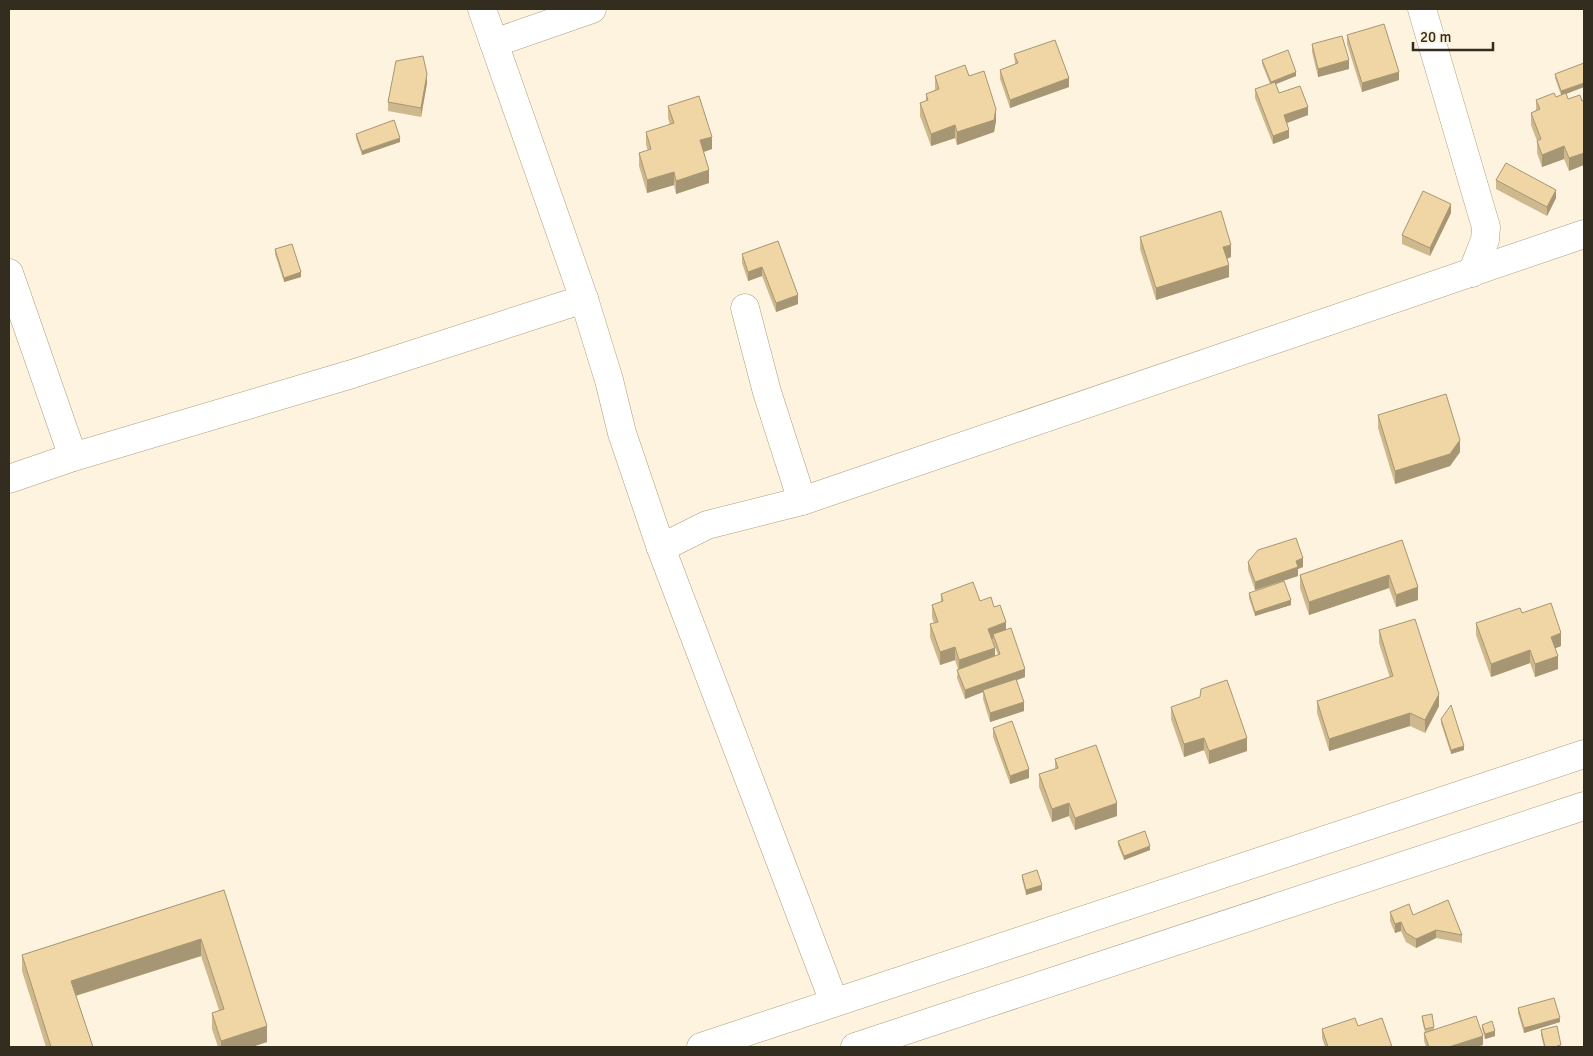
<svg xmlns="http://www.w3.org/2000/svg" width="1593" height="1056" font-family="Signika,sans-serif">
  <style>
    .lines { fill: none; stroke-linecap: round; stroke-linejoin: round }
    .minor-casing { stroke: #ad9d7d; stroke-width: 29 }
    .minor { stroke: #fff; stroke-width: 28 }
    .wall { fill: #ceb88d; fill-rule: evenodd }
    .shaded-wall { fill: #a79673 }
    .building { fill: #efd6a4; stroke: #a79673 }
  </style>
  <rect width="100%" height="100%" fill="#fdf3df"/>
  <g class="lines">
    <defs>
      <g id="minor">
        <polyline points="482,9 584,299 609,380 622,433 661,548 834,1002"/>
        <polyline points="1422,9 1486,227 1485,240 1472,273"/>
        <polyline points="494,43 592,9"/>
        <polyline points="9,273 73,457"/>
        <polyline points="745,308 767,392 802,501"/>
        <polyline points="9,479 73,457 352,374 584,299"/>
        <polyline points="661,548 707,525 802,501 1584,234"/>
        <polyline points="701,1047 1584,754"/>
        <polyline points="855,1047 1584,806"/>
      </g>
    </defs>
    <use href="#minor" class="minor-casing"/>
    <use href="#minor" class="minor"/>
  </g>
  <g class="wall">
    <polygon points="1347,35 1399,80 1362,92 1347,44"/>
    <polygon points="1312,44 1349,69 1318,77 1312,52"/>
    <polygon points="1014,54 1069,87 1010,108 1000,79 1000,70 1015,64"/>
    <polygon points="1262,60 1296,76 1276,84 1279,93 1308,115 1287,123 1289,138 1273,144 1255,98 1255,89 1270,84 1262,64"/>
    <polygon points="1555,74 1566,94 1568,99 1580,95 1569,171 1564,159 1542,167 1537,153 1537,141 1531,125 1531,113 1536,110 1536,100 1556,97 1561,95 1555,78"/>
    <polygon points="935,76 969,76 996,121 994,132 957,145 955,138 931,146 920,116 920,103 926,101 926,94 935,90"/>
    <polygon points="427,83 421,117 388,111 388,102"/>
    <polygon points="668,106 712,149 704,152 709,183 676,194 674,185 647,193 639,166 639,153 648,151 646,145 646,132 670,125 668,118"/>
    <polygon points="356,134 400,142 362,155 356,138"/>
    <polygon points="1496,180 1556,198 1547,216 1496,189"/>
    <polygon points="1451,213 1430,256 1402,244 1402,235"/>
    <polygon points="1140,237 1231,257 1227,259 1229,277 1156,300 1140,249"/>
    <polygon points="778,241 798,304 776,312 762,276 748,281 742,263 742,254"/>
    <polygon points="275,249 301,277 284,282 275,254"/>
    <polygon points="1378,415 1460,452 1450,466 1395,484 1378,428"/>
    <polygon points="1402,540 1418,600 1396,607 1389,588 1309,615 1300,588 1300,575"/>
    <polygon points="1248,562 1303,567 1298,569 1298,576 1255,590 1248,570"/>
    <polygon points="1249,593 1291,605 1255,616 1249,598"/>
    <path d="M941 594 980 601 1006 629 1025 677 1017 680 1024 711 990 722 983 699V692L965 699 957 678 958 669 955 660 940 665 930 637V624L934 623 932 618V605L941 602ZM993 639V642L998 655 995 656 992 640Z"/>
    <polygon points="1476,623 1561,646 1555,648 1558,669 1535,677 1530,663 1491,677 1476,635"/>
    <polygon points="1379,630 1439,706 1425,733 1410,726 1329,751 1317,713 1317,701 1390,678 1379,643"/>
    <polygon points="1171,707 1247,751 1209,764 1204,750 1184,757 1171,719"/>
    <polygon points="1441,719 1464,750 1451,754 1441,723"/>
    <polygon points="993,728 1029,778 1010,784 993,737"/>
    <polygon points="1055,759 1117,816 1075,830 1069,816 1052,822 1039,787 1039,774 1055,769"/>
    <polygon points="1118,841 1150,850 1124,860 1118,845"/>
    <polygon points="1022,875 1042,890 1026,895 1022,879"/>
    <polygon points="224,890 267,1042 252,1047 218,1047 212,1029 212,1013 219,1010 201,956 76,996 93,1047 46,1047 22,971 22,955"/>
    <polygon points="1390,912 1413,915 1462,935 1462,943 1436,938 1416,948 1406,942 1401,931 1395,933 1390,921"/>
    <polygon points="1518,1008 1560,1022 1524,1033 1518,1013"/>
    <polygon points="1422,1016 1434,1027 1434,1029 1483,1045 1475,1047 1426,1047 1424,1041 1424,1033 1425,1033 1422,1020"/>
    <polygon points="1482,1025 1495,1036 1485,1039 1482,1029"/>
    <polygon points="1358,1026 1392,1047 1325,1047 1322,1038 1322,1029"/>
    <polygon points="1541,1030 1561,1047 1544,1047 1541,1035"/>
  </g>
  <g class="shaded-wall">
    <polygon points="1349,60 1349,69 1318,77 1318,69"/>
    <polygon points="1296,72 1296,76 1271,86 1271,82"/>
    <polygon points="1399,72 1399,80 1362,92 1362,83"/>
    <polygon points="427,74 427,83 421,117 421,108"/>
    <polygon points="1069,78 1069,87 1010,108 1010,100"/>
    <polygon points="1584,83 1584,87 1561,96 1561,91"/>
    <polygon points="1308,107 1308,115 1284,124 1284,115"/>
    <polygon points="996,109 996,121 994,132 957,145 957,132"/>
    <polygon points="955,125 955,138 931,146 931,134"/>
    <polygon points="1289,130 1289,138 1273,144 1273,136"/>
    <polygon points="712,137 712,149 700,153 700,140"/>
    <polygon points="400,138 400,142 362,155 362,151"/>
    <polygon points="1564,146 1564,159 1542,167 1542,155"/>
    <polygon points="1584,153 1584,165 1569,171 1569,158"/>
    <polygon points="709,170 709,183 676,194 676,181"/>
    <polygon points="674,172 674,185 647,193 647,180"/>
    <polygon points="1556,190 1556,198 1547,216 1547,207"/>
    <polygon points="1451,204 1451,213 1430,256 1430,248"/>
    <polygon points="1231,245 1231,257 1223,260 1223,247"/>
    <polygon points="1229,265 1229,277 1156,300 1156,288"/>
    <polygon points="762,267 762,276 748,281 748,272"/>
    <polygon points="301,272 301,277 284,282 284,278"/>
    <polygon points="798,295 798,304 776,312 776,303"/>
    <polygon points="1460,440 1460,452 1450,466 1395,484 1395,471"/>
    <polygon points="1303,558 1303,567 1298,569 1298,576 1255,590 1255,582 1296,561"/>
    <polygon points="1389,575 1389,588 1309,615 1309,602"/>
    <polygon points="1418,587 1418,600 1396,607 1396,595"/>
    <polygon points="1291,600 1291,605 1255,616 1255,612"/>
    <polygon points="1006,622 1006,635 993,634 993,639 988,641 988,629"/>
    <polygon points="1561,633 1561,646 1551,650 1551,637"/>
    <polygon points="955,647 955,660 940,665 940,652"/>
    <polygon points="995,648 995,661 959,673 959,660"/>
    <polygon points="1530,650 1530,663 1491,677 1491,664"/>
    <polygon points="1558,656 1558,669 1535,677 1535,664"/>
    <polygon points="1025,669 1025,677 983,692 983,690 983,692 965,699 965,690"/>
    <polygon points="1439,694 1439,706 1425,733 1425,720"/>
    <polygon points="1024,702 1024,711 990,722 990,713"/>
    <polygon points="1410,713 1410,726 1329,751 1329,739"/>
    <polygon points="1204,738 1204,750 1184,757 1184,744"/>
    <polygon points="1247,738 1247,751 1209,764 1209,751"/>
    <polygon points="1464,746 1464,750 1451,754 1451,750"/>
    <polygon points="1029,769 1029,778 1010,784 1010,776"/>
    <polygon points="1069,803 1069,816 1052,822 1052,809"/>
    <polygon points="1117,803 1117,816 1075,830 1075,818"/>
    <polygon points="1150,846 1150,850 1124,860 1124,856"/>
    <polygon points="1042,885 1042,890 1026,895 1026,890"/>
    <polygon points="1401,922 1401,931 1395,933 1395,924"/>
    <polygon points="1436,930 1436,938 1416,948 1416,939"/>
    <polygon points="201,939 201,956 71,997 71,981"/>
    <polygon points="1560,1018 1560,1022 1524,1033 1524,1028"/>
    <polygon points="267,1026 267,1042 252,1047 221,1047 221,1041"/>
    <polygon points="1495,1031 1495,1036 1485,1039 1485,1034"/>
    <polygon points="1483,1036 1483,1045 1475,1047 1449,1047"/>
  </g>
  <g class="building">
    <polygon points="1384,24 1399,72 1362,83 1347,35"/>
    <polygon points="1342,36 1349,60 1318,69 1312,44"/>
    <polygon points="1055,40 1069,78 1010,100 1000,70 1018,63 1014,54"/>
    <polygon points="1288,50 1296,72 1271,82 1262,60"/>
    <polygon points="423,56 427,74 421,108 388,102 396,61"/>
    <polygon points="1584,63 1584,83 1561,91 1555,74"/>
    <polygon points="965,65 969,76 984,71 996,109 994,120 957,132 955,125 931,134 920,103 928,100 926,94 939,89 935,76"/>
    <polygon points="1275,82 1279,93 1300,86 1308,107 1284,115 1289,130 1273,136 1255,89"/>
    <polygon points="1554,93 1556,97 1566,93 1568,99 1580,95 1582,101 1584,100 1584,153 1569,158 1564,146 1542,155 1537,141 1541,139 1531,113 1540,109 1536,100"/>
    <polygon points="699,96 712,137 700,140 709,170 676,181 674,172 647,180 639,153 651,149 646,132 674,123 668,106"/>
    <polygon points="394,120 400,138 362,151 356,134"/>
    <polygon points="1506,163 1556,190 1547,207 1496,180"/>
    <polygon points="1423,191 1451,204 1430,248 1402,235"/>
    <polygon points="1221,211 1231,245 1223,247 1229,265 1156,288 1140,237"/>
    <polygon points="778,241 798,295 776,303 762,267 748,272 742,254"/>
    <polygon points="292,244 301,272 284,278 275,249"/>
    <polygon points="1446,394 1460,440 1450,454 1395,471 1378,415"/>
    <polygon points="1296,538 1303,558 1296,561 1298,567 1255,582 1248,562 1258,550"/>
    <polygon points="1402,540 1418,587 1396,595 1389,575 1309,602 1300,575"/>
    <polygon points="1284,581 1291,600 1255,612 1249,593"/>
    <polygon points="973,582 980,601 991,597 994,607 1000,605 1006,622 988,629 995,648 959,660 955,647 940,652 930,624 938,622 932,605 943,601 941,594"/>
    <polygon points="1551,603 1561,633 1551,637 1558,656 1535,664 1530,650 1491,664 1476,623 1520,608 1522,613"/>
    <polygon points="1415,619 1439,694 1425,720 1410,713 1329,739 1317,701 1393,676 1379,630"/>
    <polygon points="1011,628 1025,669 965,690 957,670 1000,654 993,634"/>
    <polygon points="1016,679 1024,702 990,713 983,690"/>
    <polygon points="1227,680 1247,738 1209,751 1204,738 1184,744 1171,707 1200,697 1201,689"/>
    <polygon points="1451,705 1464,746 1451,750 1441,719"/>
    <polygon points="1012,721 1029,769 1010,776 993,728"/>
    <polygon points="1096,745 1117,803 1075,818 1069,803 1052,809 1039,774 1058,768 1055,759"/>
    <polygon points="1145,831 1150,846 1124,856 1118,841"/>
    <polygon points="1037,870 1042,885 1026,890 1022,875"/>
    <polygon points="224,890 267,1026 221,1041 212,1013 224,1009 201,939 71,981 93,1047 51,1047 22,955"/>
    <polygon points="1448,900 1462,935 1436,930 1416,939 1406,933 1401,922 1395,924 1390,912 1409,904 1413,915"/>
    <polygon points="1554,998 1560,1018 1524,1028 1518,1008"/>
    <polygon points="1432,1014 1434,1027 1425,1029 1422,1016"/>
    <polygon points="1476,1016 1483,1036 1449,1047 1429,1047 1424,1033"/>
    <polygon points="1355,1018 1358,1026 1382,1018 1392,1047 1328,1047 1322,1029"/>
    <polygon points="1492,1021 1495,1031 1485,1034 1482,1025"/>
    <polygon points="1557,1026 1561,1045 1554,1047 1545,1047 1541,1030"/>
  </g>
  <rect width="1593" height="1056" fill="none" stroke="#332d20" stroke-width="20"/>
  <path d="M1413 42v8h80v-8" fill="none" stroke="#332d20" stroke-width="2.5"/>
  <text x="1420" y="42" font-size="15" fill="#332d20" stroke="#fdf3df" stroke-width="4" paint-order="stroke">20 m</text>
</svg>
